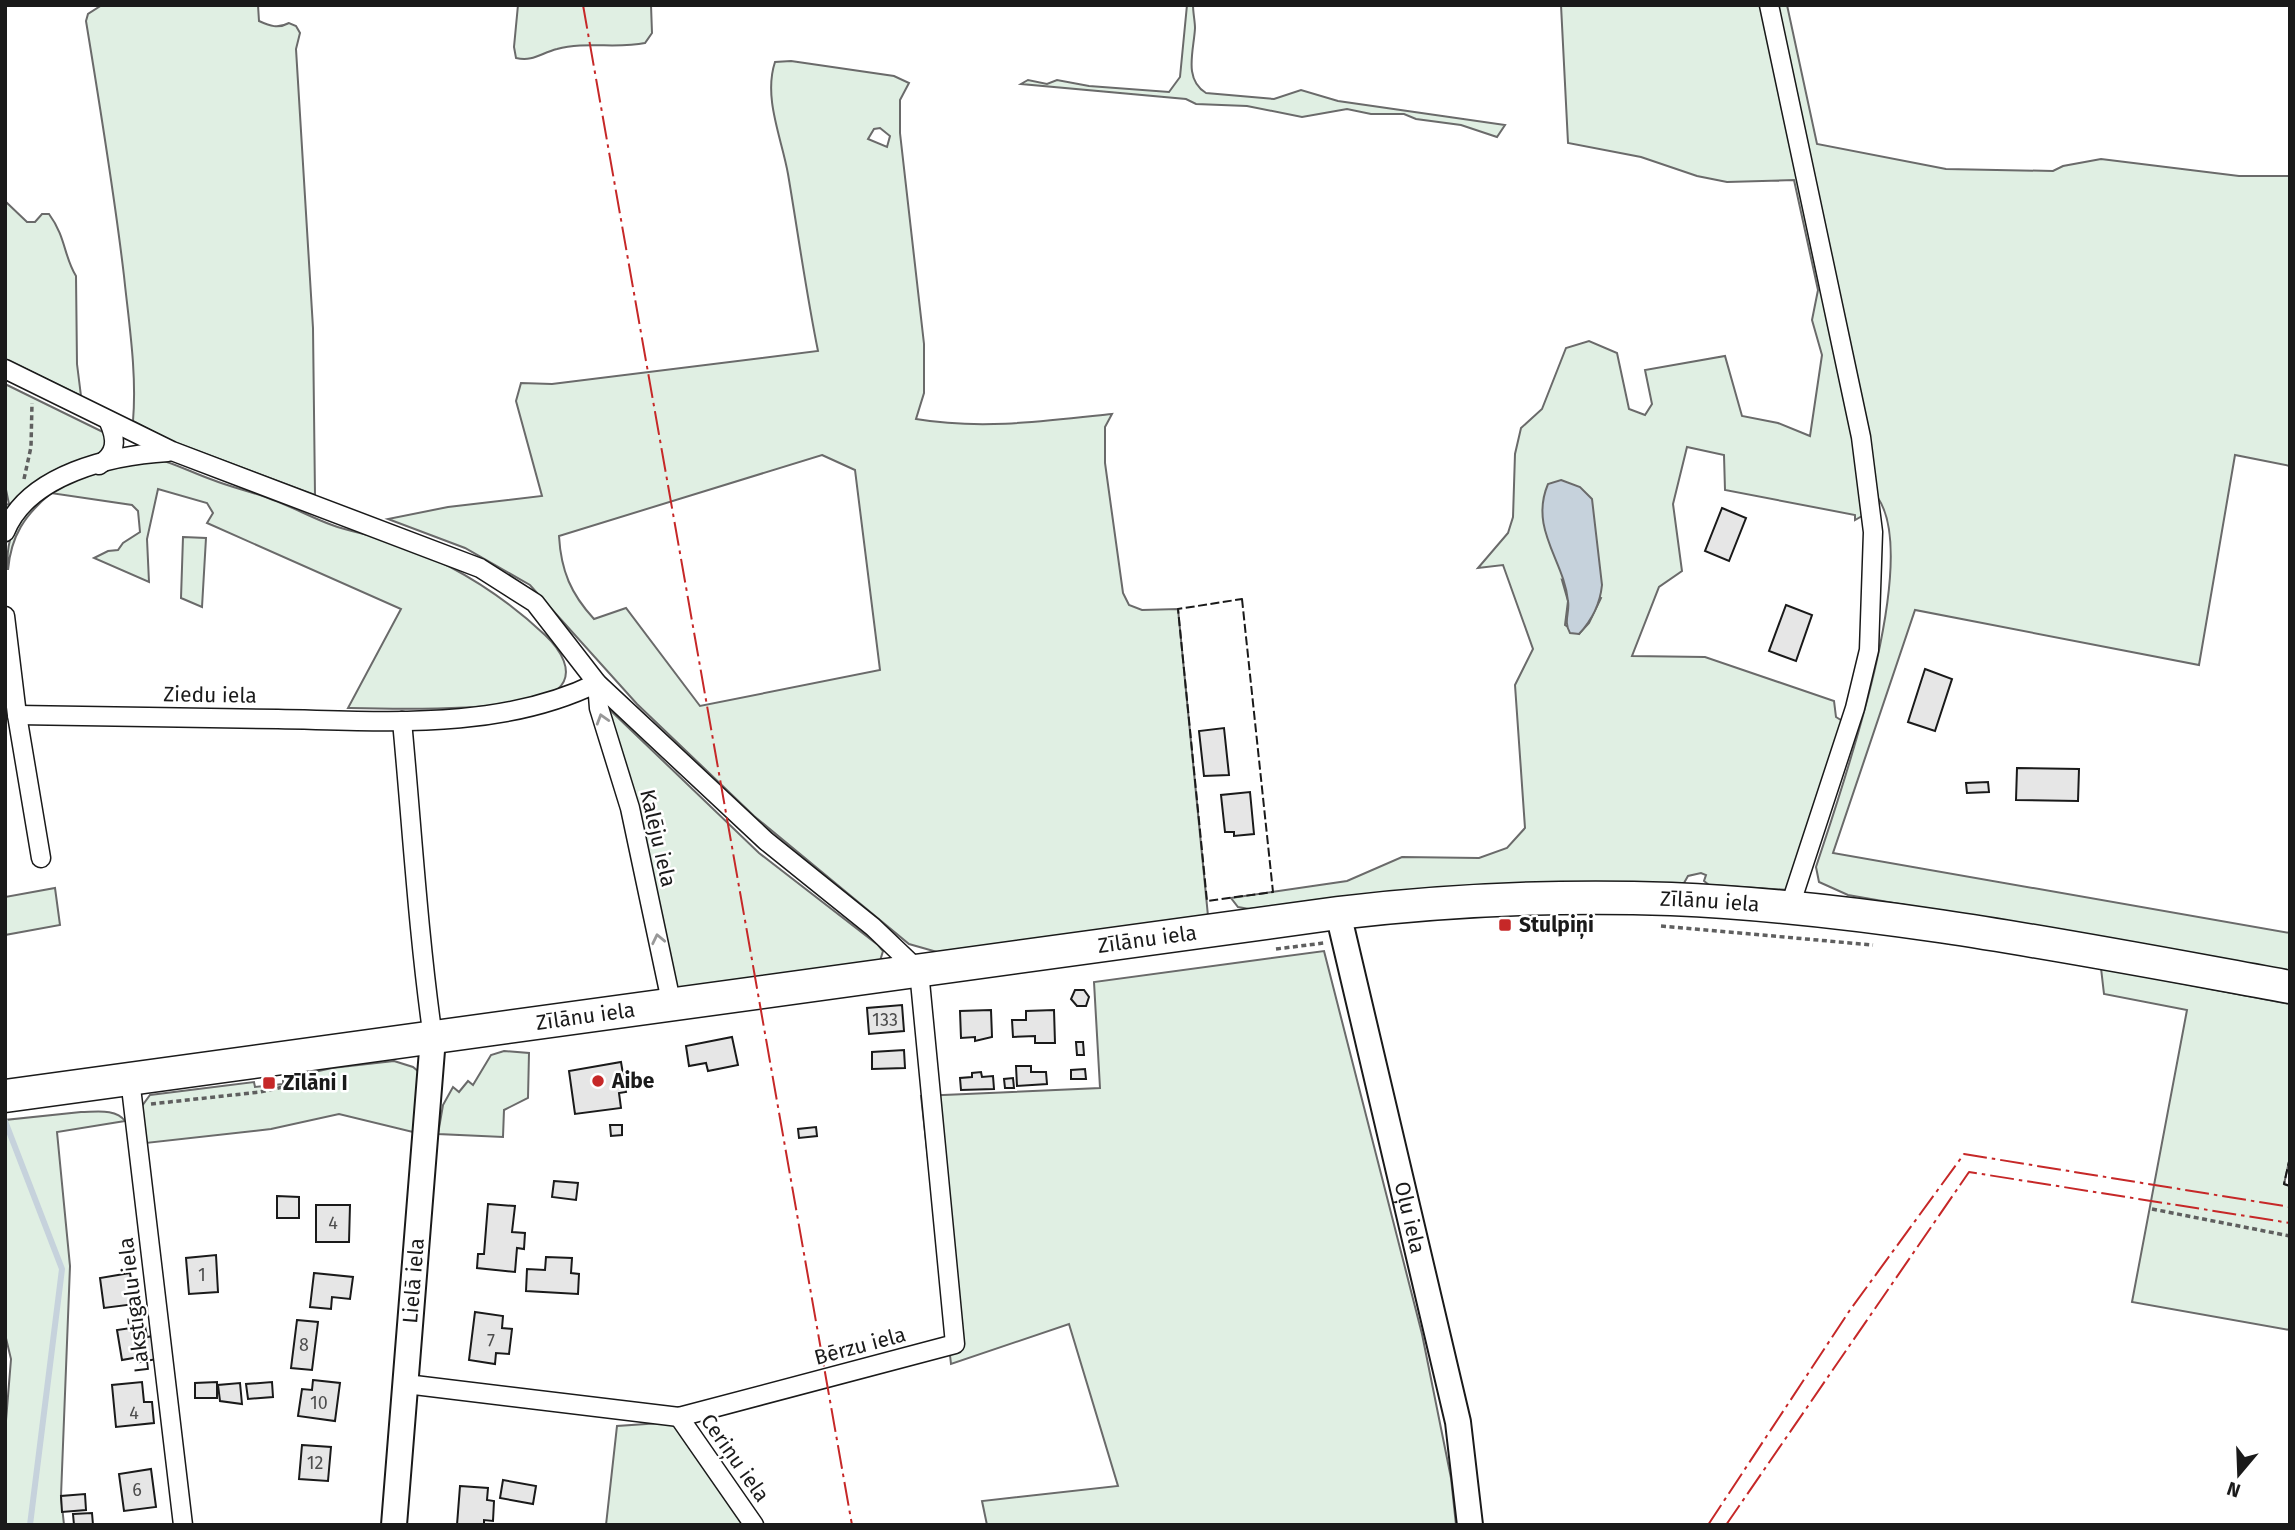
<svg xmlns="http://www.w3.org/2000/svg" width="2295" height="1530" font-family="'Fira Sans',sans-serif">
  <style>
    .green { fill: #e0efe3; stroke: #6a6a6a; stroke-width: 2; fill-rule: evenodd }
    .water { fill: #c6d2dc; stroke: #6a6a6a; stroke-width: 2 }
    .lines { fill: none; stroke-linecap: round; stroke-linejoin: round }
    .stream { stroke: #c6d2dc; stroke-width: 6 }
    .building { fill: #e6e6e6; stroke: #1a1a1a; stroke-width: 2 }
    .street-casing { stroke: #1a1a1a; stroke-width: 21 }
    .secondary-casing { stroke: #1a1a1a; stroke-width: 28 }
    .highway-casing { stroke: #1a1a1a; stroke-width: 35 }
    .path { stroke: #5f5f5f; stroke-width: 3.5; stroke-dasharray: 5 3.5; stroke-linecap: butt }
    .street { stroke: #fff; stroke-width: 18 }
    .secondary { stroke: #fff; stroke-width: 24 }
    .highway { stroke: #fff; stroke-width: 32 }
    .fence { stroke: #1a1a1a; stroke-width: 2; stroke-dasharray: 9 3.5; stroke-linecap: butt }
    .power { stroke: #c62828; stroke-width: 2; stroke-dasharray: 24 5 3.5 5; stroke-linecap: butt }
    .oneway { stroke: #989898 }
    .poi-dot { fill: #c62828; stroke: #fff; stroke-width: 2.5 }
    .labels { text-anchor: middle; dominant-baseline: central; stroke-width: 5; stroke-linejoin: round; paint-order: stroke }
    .number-label { font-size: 18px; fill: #4d4d4d }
    .street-label { font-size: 21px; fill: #1a1a1a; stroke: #fff }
    .poi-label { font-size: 21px; font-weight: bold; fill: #1a1a1a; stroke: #fff; text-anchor: start }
  </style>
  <rect width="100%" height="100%" fill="#fff"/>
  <g class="green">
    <path d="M102 5H258L259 21C270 26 278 29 289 23L296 26 300 33 296 49 313 328 315 495 171 441 133 421C137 373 129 324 124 276 114 191 100 106 86 21L88 14Z"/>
    <path d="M518 5H651L652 33 645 43C617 49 585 41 557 49 541 53 533 62 516 58L514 47Z"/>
    <path d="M1187 5H1193C1193 13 1195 21 1195 28 1194 50 1183 79 1206 93L1274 99 1301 90 1338 101 1505 125 1497 137 1461 125 1416 119 1404 114H1371L1347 109 1302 117 1247 106 1196 104 1186 99 1021 84 1028 80 1047 84 1057 80 1089 86 1169 92 1180 77Z"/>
    <path d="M1561 5H1764L1853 436 1862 516 1855 520V515L1725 490 1724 455 1687 447 1673 504 1682 571 1659 587 1632 656 1705 657 1834 701 1836 717 1844 722 1788 890 1709 885 1704 881 1706 875 1701 873 1688 876 1684 883 1480 885 1249 909 1238 907 1231 898 1347 881 1402 857 1479 858 1507 848 1525 828 1515 685 1533 649 1503 565 1478 568 1508 533 1513 517 1515 454 1521 428 1542 409 1566 348 1589 341 1617 353 1629 409 1645 415 1652 404 1645 370 1725 356 1742 416 1778 423 1810 436 1822 355 1812 320 1818 290 1794 180 1727 182 1697 176 1641 157 1568 143ZM1562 580 1601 598 1589 623 1579 634 1565 625 1568 601Z"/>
    <path d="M1778 5H1787L1817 144 1946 169 2053 171 2063 166 2101 159 2239 176H2290V466L2235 455 2199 665 1915 610 1833 853 2290 933V972L1848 895 1819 882 1816 867C1840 793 1922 563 1878 498Z"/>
    <path d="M791 61 894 76 909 83 900 100V133L924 344V393L916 419C981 430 1047 421 1112 414L1105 427V463L1123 593 1129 605 1142 610 1178 609 1208 916 937 952 909 944 754 816 637 704 530 585 465 548 388 519 448 507 542 496 516 401 521 383 552 384 818 351C806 292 798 233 788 174 782 139 763 98 775 62ZM880 128 890 136 887 147 868 139 874 129ZM822 455 855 470 880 670 700 706 626 608 594 619C571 594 561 571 559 536Z"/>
    <path d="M5 201 27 222H35L42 214H49C66 237 64 257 76 276L77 364 81 396 5 359Z"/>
    <polygon points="5,384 105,433 107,453 5,517 5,505 9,504 5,485"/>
    <path d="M154 458C174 463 193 473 213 480 233 488 254 492 273 500 293 507 312 518 332 525 348 531 366 534 383 539 446 559 498 591 545 635 559 648 577 673 557 690 529 713 388 709 348 708L401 609 207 523 213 513 207 503 158 489 147 539 149 582 94 558 108 551 118 550 123 543 140 532 138 511 132 505 51 493C25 515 11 535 8 570 0 487 93 471 154 458Z"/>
    <polygon points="183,537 206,538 202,607 181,598"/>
    <polygon points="602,706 609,709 759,853 878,945 883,951 880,961 681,992 675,988"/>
    <polygon points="55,888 60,925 5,935 5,897"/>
    <polygon points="1324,951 1422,1334 1451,1478 1456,1525 987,1525 982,1501 1118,1486 1069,1324 951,1364 921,1096 1100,1088 1094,982"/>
    <polygon points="2101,968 2290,1004 2290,1157 2284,1184 2290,1186 2290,1330 2132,1302 2187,1010 2104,994"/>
    <polygon points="504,1051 529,1053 528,1098 504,1110 503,1137 438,1134 443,1105 453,1087 459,1092 468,1081 473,1085 491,1055"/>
    <polygon points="394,1061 413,1067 419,1072 417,1133 339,1114 271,1129 146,1143 142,1106 150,1095 254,1082 255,1087 283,1084 283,1079 332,1068"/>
    <path d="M81 1112C95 1112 116 1108 125 1121L57 1132 70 1266 61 1496 64 1525H5V1433L11 1359 5 1334V1120Z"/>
    <polygon points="676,1422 753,1525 606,1525 617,1426"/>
  </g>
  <path class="water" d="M1561 480 1580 487 1592 499 1602 585C1600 605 1592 620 1579 634L1570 633C1563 621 1570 613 1568 601 1564 560 1529 529 1548 484Z"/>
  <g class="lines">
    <polyline class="stream" points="5,1121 62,1269 30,1525"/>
  </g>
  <g class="building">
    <polygon points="1722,508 1746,518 1729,561 1705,551"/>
    <polygon points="1786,605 1812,615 1796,661 1769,651"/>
    <polygon points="1925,669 1952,679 1935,731 1908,722"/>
    <polygon points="1224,728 1229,775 1204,776 1199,731"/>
    <polygon points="2017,768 2079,769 2078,801 2016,800"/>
    <polygon points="1988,782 1989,792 1967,793 1966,783"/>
    <polygon points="1250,792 1254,834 1234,836 1234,832 1225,832 1221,795"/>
    <polygon points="1075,990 1084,990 1089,997 1086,1006 1077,1006 1071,999"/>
    <polygon points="902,1005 904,1031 869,1034 867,1008"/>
    <polygon points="991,1010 992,1037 975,1041 975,1037 961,1038 960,1011"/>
    <polygon points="1054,1010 1055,1043 1035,1043 1035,1036 1013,1037 1012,1020 1026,1020 1026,1011"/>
    <polygon points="732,1037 738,1065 708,1071 706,1063 689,1066 686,1046"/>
    <polygon points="1076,1042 1083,1042 1084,1055 1077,1055"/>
    <polygon points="904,1050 905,1068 872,1069 872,1052"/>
    <polygon points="621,1062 626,1092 619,1093 621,1108 575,1114 569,1071"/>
    <polygon points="1016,1066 1031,1066 1031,1072 1046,1072 1047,1084 1017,1086"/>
    <polygon points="1085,1069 1086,1079 1071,1079 1071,1070"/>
    <polygon points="981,1072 982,1077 993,1076 994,1089 961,1090 960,1078 972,1077 972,1073"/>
    <polygon points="1013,1078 1014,1088 1005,1088 1004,1079"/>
    <polygon points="610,1125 622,1125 622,1135 611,1136"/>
    <polygon points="816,1127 817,1136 799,1138 798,1129"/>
    <polygon points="554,1181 578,1183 576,1200 552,1197"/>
    <polygon points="277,1196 299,1197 299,1218 277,1218"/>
    <polygon points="488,1204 515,1206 512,1232 525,1233 524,1249 517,1248 515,1272 477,1268 478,1254 484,1254"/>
    <polygon points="316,1205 350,1205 349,1242 316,1242"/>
    <polygon points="216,1255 218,1292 189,1294 186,1258"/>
    <polygon points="546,1257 572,1258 571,1273 579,1274 578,1294 526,1291 527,1269 545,1270"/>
    <polygon points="130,1273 135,1304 104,1308 100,1278"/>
    <polygon points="314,1273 353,1277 350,1299 332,1297 331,1309 310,1307"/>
    <polygon points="475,1312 503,1316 502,1328 512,1329 509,1354 496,1353 495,1364 469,1360"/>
    <polygon points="297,1320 318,1322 312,1370 291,1368"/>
    <polygon points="145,1326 147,1337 153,1336 157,1359 140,1362 139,1357 122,1360 117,1330"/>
    <polygon points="313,1380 340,1383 335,1421 298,1416 302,1389 312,1390"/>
    <polygon points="142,1382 144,1402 152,1402 154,1423 116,1427 112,1385"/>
    <polygon points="217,1382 217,1398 195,1398 195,1383"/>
    <polygon points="272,1382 273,1397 248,1399 246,1384"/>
    <polygon points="240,1383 242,1404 220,1401 218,1385"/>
    <polygon points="302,1445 331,1447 328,1481 299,1479"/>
    <polygon points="151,1469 156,1507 124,1511 119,1474"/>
    <polygon points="503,1480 536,1486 533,1504 500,1498"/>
    <polygon points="460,1486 488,1488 487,1500 494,1501 493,1521 484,1520 484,1525 457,1525"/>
    <polygon points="85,1494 86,1510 62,1512 61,1496"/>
    <polygon points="92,1513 93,1525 74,1525 73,1514"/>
  </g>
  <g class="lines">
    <defs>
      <g id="street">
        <polyline points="1769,5 1861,437 1873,532 1869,650 1855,708 1789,909"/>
        <polyline points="5,369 172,451 480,568 535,603 597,683 766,841 873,927 919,971 955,1344 679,1417 406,1384"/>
        <path d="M99 465C117 454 117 440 109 422"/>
        <path d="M5 532C28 474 113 455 168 452"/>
        <polyline points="5,616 17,715 41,858"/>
        <path d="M17 715C104 716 191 718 278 719 384 721 499 731 597 683L599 708 630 808 672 1006"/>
        <path d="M402 721C412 827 418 933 433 1038"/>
        <polyline points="130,1079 183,1525"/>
        <polyline points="679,1417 754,1525"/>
      </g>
      <g id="secondary">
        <path id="s1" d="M1338 913 1458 1422 1470 1525"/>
        <path id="s2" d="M394 1525 433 1038"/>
      </g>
      <g id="highway">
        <path id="s3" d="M5 1096 1338 913C1448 900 1559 895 1671 899 1879 908 2085 950 2290 987"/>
      </g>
    </defs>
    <use href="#street" class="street-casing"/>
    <use href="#secondary" class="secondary-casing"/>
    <use href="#highway" class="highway-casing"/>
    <g class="path">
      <polyline points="24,479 31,447 32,403"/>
      <polyline points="1661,926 1873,945"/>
      <polyline points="1276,949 1324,943"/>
      <polyline points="151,1104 260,1092 310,1081"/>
      <polyline points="2152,1209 2290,1236"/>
    </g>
    <use href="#street" class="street"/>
    <use href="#secondary" class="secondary"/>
    <use href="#highway" class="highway"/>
    <g class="fence">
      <polygon points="1242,599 1273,892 1207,901 1178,609"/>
      <polyline points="2290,1157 2284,1184 2290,1186"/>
    </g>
    <g class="power">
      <polyline points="583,5 852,1525"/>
      <polyline points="1708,1525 1850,1310 1964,1154 2290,1207"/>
      <polyline points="1726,1525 1969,1172 2290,1223"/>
    </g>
  </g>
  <defs><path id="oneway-chevron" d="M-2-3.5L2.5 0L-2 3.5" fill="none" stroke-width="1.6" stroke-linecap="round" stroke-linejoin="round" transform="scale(1.75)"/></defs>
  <g class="oneway">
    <use href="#oneway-chevron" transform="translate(602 719) rotate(-107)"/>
    <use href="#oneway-chevron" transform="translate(658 939) rotate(-102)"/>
  </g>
  <g class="poi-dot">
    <rect x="1498" y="918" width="14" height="14" rx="3.5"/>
    <circle cx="598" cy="1081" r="7"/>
    <rect x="262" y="1076" width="14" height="14" rx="3.5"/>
  </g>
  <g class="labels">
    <g class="number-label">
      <text x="885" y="1020">133</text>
      <text x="333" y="1223">4</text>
      <text x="202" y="1275">1</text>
      <text x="491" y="1341">7</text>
      <text x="304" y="1345">8</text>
      <text x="319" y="1403">10</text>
      <text x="134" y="1413">4</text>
      <text x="315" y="1463">12</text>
      <text x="137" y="1490">6</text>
    </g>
    <g class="street-label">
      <text transform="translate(210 695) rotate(1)">Ziedu iela</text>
      <text transform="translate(658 838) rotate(77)">Kalēju iela</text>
      <text stroke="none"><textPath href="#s3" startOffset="1718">Zīlānu iela</textPath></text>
      <text stroke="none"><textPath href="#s3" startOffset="1153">Zīlānu iela</textPath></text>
      <text stroke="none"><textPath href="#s3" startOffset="586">Zīlānu iela</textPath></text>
      <text stroke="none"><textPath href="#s1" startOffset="313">Oļu iela</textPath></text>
      <text stroke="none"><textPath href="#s2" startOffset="245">Lielā iela</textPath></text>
      <text transform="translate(134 1305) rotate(-97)">Lakstīgalu iela</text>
      <text transform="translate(860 1346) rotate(-15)">Bērzu iela</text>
      <text transform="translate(735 1458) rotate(55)">Ceriņu iela</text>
    </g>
    <g class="poi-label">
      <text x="1519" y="925">Stulpiņi</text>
      <text x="612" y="1081">Aibe</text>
      <text x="283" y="1083">Zīlāni I</text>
    </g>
  </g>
  <rect width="2295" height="1530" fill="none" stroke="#1a1a1a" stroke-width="14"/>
  <g transform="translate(2239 1474) rotate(199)" stroke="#ffffff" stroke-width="5" paint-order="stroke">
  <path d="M0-5L12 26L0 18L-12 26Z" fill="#1a1a1a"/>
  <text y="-10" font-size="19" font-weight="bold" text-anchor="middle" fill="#1a1a1a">N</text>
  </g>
</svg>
